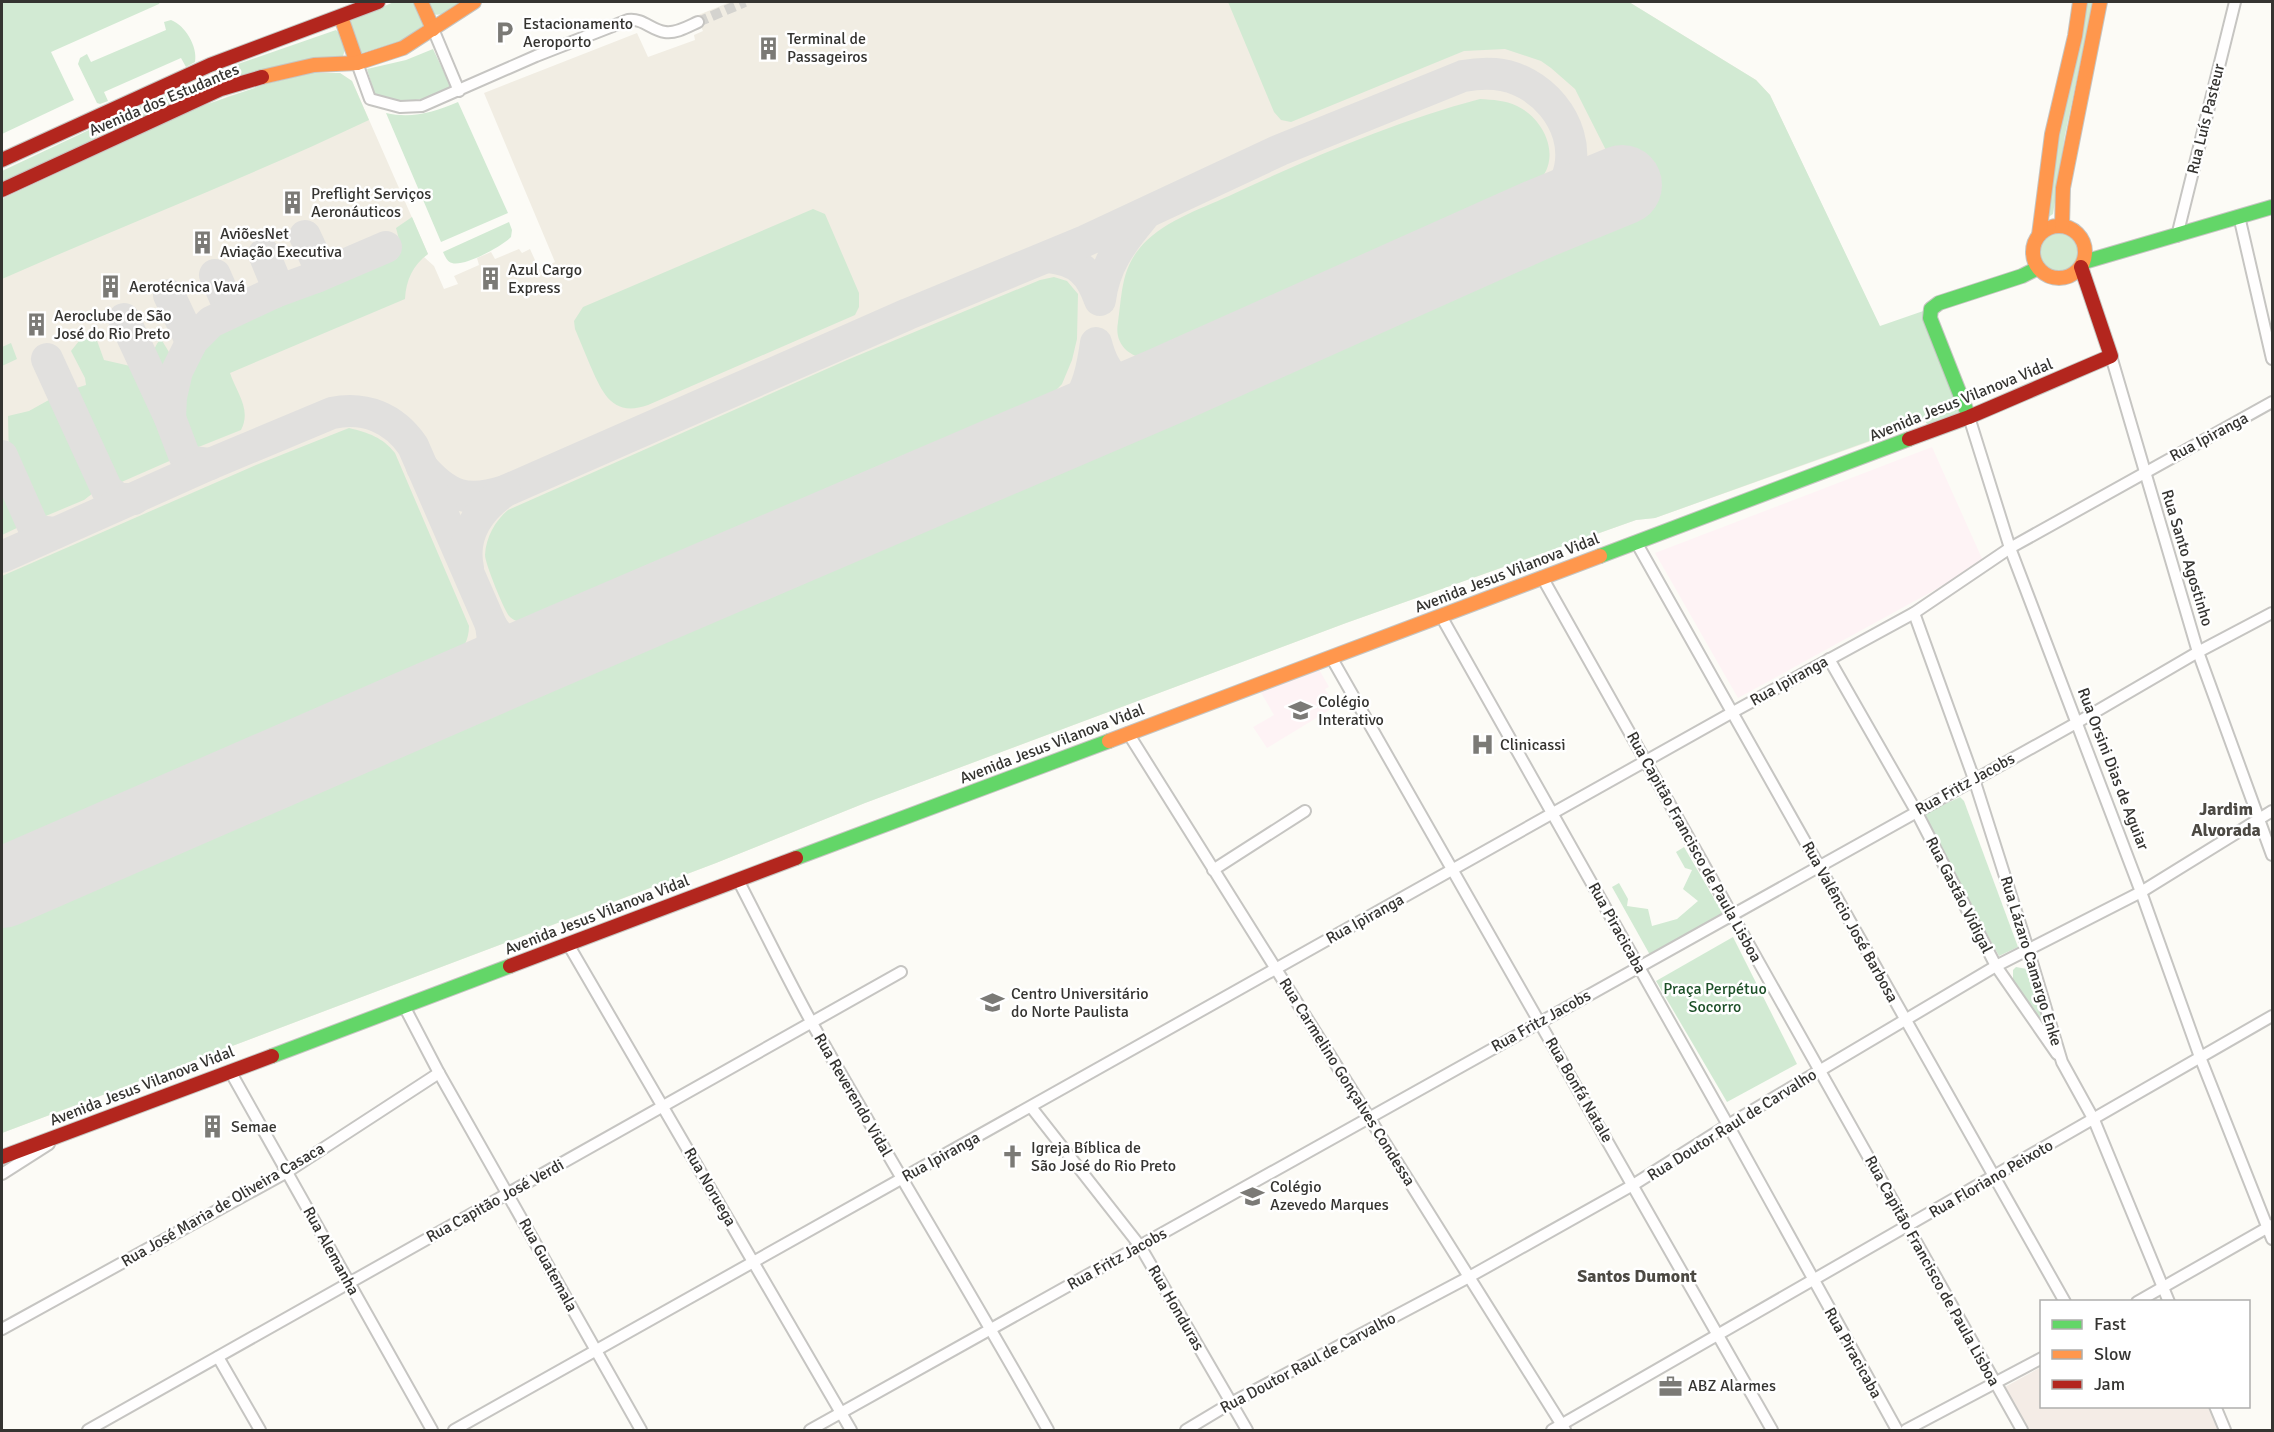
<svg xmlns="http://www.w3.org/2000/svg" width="2274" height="1432" font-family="Signika,sans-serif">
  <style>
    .commercial { fill: #f4ece6 }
    .built { fill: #f1ede3 }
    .education { fill: #fef3f5 }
    .green { fill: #d2ead3 }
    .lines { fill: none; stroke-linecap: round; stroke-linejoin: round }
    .taxiway { stroke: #e1e0de; stroke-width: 32 }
    .runway { stroke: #e1e0de; stroke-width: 80 }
    .street-tunnel { stroke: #d4d3cf; stroke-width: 10; stroke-dasharray: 10 5; stroke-linecap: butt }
    .street-casing { stroke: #c6c5c2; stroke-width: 14 }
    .fast-casing { stroke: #c6c5c2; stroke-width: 16 }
    .slow-casing { stroke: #c6c5c2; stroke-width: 16 }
    .jam-casing { stroke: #c6c5c2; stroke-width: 16 }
    .street { stroke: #fffefe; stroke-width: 10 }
    .fast { stroke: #63d668; stroke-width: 14 }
    .slow { stroke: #ff974d; stroke-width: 14 }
    .jam { stroke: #b3261e; stroke-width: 14 }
    .labels { text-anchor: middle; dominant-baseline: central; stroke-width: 5; stroke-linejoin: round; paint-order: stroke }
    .poi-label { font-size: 16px; fill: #353431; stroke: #fff; text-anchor: start }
    .street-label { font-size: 16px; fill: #353431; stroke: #fff }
    .park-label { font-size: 16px; fill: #1d5028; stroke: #fff }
    .neighbourhood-label { font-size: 18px; font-weight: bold; fill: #4c4943; stroke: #fff }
  </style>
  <rect width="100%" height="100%" fill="#fcfbf6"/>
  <polygon class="commercial" points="2041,1367 2042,1406 2208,1407 2219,1430 2029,1430 2005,1387"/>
  <polygon class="built" points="730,2 1629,2 1756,80 1770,95 1925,422 1655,518 1636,520 1346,623 865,803 716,863 2,1133 2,199 229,96 312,73 340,73 352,81 428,254 424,257 434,266 444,289 458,284 454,276 479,265 477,258 491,252 495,259 519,249 522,253 530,249 539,269 555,262 484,93 637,33 648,57 695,40 694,35 703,31 696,16"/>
  <g class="education">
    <polygon points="1932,447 1984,563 1738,698 1655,553"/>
    <polygon points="1316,669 1320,671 1329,687 1325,689 1336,706 1267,748 1253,727 1274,715 1260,691"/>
  </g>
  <g class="green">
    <polygon points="2,2 160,2 159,4 51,52 74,100 2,134"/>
    <polygon points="394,2 414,2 424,25 401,41 359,54 349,21"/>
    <path d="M425 2H463C453 9 445 17 432 14Z"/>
    <polygon points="1228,2 1629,2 1756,80 1770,95 1880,326 1929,309 1968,416 1930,429 1925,421 1655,518 1636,520 1346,623 865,803 716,863 2,1133 2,924 866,545 1125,439 1633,213 1636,204 1620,169 1615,168 1575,89 1551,68 1541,61 1505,49 1464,51 1291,122 1281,120 1274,112"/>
    <polygon points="2085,2 2093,2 2065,135 2053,214 2047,218 2046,197"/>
    <path d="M171 20C185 25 198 47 195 62L186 67 181 58 104 92 108 101 100 104 97 103 78 64 80 58 87 54 91 62 166 30 164 22Z"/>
    <path d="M336 30C344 37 347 46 343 56L310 60 234 79 229 73 232 66Z"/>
    <path d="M433 49 452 89C420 101 409 105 375 95L367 69 406 60Z"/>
    <path d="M312 73H340L352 81 369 120C249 177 124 225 2 279V199L199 107 266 84Z"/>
    <polygon points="209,76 213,77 216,88 117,130 110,129 109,122 115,117"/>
    <path d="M1480 99C1493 100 1505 100 1517 106 1543 118 1561 154 1541 179 1536 185 1528 189 1522 194L1147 359C1128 356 1114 344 1118 322 1122 296 1121 271 1139 249 1161 222 1198 210 1229 196 1310 158 1393 122 1480 99Z"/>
    <path d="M458 102 508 213 441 242 386 113C412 119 434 112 458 102Z"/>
    <polygon points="91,129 95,130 97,135 94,141 2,184 2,171"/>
    <path d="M813 209 825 214 859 293V307L855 315 648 405C612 418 602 392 590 365 585 353 580 341 575 329L574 321 583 307Z"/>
    <path d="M412 217 428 254C413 265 406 280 405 299L230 373C236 392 252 409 241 430L196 448 191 447 176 412 180 389 189 363 203 339 225 322 401 247 396 228Z"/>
    <path d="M509 222 512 230 511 237C503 246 464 267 452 263 447 262 445 256 443 252Z"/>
    <circle cx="2058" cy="253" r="23"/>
    <path d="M1054 277 1067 281 1078 294 1077 339 1072 360 1062 384 1038 409 861 479 537 623C529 624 516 623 510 617 504 611 485 563 485 555 486 537 495 521 508 510L847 360 1040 280Z"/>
    <polygon points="95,335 104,360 139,368 175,451 174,459 117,484 111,482 70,390 86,385 85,378 71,351 79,341"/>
    <path d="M161 339 175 362 168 378 161 383C148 373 150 349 161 339Z"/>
    <polygon points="11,343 17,359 2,366 2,347"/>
    <path d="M56 396C65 414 98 474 97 490L84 500 41 518 33 515 9 460 8 416 29 411Z"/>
    <path d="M349 428C369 433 382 437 395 453L469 626C469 640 463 650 453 660L2 860V576L256 465Z"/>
    <polygon points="2,478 21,522 19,527 2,535"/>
    <polygon points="1960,797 1964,801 2018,947 1999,956 1922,815"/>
    <polygon points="1684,847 1722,912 1720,917 1650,955 1612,887 1619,883 1628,899 1627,906 1648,909 1652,926 1677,919 1698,901 1683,889 1692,870 1685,868 1676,852"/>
    <polygon points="1733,937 1797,1064 1727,1102 1656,981"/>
    <polygon points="2016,967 2027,969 2034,978 2051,1038 2049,1038 2013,981 2013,970"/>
  </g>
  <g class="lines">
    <g class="taxiway">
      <polyline points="305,236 319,266 316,277"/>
      <polyline points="264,254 276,283 275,292"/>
      <path d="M1048 257C1079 261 1090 272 1100 300 1104 266 1121 243 1142 218"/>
      <polyline points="215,275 228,305 226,314"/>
      <polyline points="169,295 190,339 190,345"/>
      <polyline points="124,319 170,418 184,455 192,462 210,464"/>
      <polyline points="47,359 107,490 119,499 134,499"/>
      <polyline points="170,418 171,397 177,371 192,341 211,322 275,292 316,277 386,247"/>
      <path d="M1030 444C1077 413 1088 399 1096 343 1106 382 1124 391 1163 387"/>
      <polyline points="2,456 33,526 40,531 55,533"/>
      <path d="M422 467C448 497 467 503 505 491L908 314 1085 241 1280 150 1463 76C1474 74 1484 73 1495 74 1540 78 1579 123 1570 168 1566 188 1552 205 1539 219"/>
      <path d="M2 557 210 464 332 413C365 406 394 418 413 446L491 625"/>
      <path d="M468 568C461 535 478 510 505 491"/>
      <path d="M467 685C492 669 496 655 491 625 505 649 525 653 551 649"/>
    </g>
    <polyline class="runway" points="2,888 551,649 1163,387 1539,219 1622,185"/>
    <polyline class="street-tunnel" points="698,22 745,2"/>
    <defs>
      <g id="street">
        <polyline points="433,29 459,91"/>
        <path d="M357 63 370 99 400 107 422 106 536 56 628 20C643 18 651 30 665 32 676 34 689 26 698 22"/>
        <polyline points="2239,216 2272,359"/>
        <polyline points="2177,236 2235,2"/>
        <polyline points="2111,356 2198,652 2272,855"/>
        <polyline points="1969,417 2010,548 2141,892 2200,1057 2272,1239"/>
        <polyline points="1636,542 2065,1302"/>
        <polyline points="1542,577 2022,1430"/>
        <polyline points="1914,613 1974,779 2028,949 2062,1062 2094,1120 2169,1302"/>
        <polyline points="1441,616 1728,1125 1897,1430"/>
        <polyline points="1331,657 1772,1430"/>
        <polyline points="1829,659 1916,811 1996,966 2057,1054"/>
        <polyline points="1128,733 1565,1430"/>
        <polyline points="1213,870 1305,811"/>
        <path d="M738 880C763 928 787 978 813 1025 890 1161 972 1294 1048 1430"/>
        <polyline points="568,944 851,1430"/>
        <polyline points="404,1006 439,1073 641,1430"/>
        <polyline points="230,1071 432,1430"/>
        <polyline points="1031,1107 1140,1246 1247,1430"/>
        <polyline points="2,1174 49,1144"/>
        <polyline points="2137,1302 2272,1225"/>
        <polyline points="2,1329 287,1172 439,1073"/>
        <polyline points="218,1357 260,1430"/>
        <polyline points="2215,1406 2225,1430"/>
        <polyline points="88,1430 901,972"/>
        <polyline points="454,1430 1733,712 1914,613 2010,548 2272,402"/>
        <polyline points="810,1430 2078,722 2198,652 2272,613"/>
        <polyline points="1186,1430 1231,1403 1469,1277 1633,1185 1728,1125 1996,966 2141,892 2272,811"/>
        <polyline points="1552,1430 2272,1016"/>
        <polyline points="1906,1430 2042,1358"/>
      </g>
      <g id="fast">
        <polyline points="2084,262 2272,207"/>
        <polyline points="1969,417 1930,318 1931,309 1939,303 2022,276 2038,268"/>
        <polyline points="1600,556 1909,439"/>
        <polyline points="796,858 1109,741"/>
        <polyline points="272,1056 510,966"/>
      </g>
      <g id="slow">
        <polyline points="421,2 433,29"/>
        <polyline points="341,17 357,63"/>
        <polyline points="262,77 314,65 357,63 403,48 474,2"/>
        <circle cx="2059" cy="252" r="26"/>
        <polyline points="2062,226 2063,188 2100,2"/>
        <polyline points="2039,235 2052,134 2075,36 2080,2"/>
        <polyline points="1109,741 1600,556"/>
      </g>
      <g id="jam">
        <polyline points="2,160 210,65 378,2"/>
        <polyline points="2,190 221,89 262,77"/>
        <polyline points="1909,439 1969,417 2111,356 2081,267"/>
        <polyline points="510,966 796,858"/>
        <polyline points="2,1157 272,1056"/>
      </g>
    </defs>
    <use href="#street" class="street-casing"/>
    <use href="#fast" class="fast-casing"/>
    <use href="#slow" class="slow-casing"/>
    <use href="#jam" class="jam-casing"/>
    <use href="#street" class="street"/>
    <use href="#fast" class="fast"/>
    <use href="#slow" class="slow"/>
    <use href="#jam" class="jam"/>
  </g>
  <defs>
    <symbol id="parking-bare" viewBox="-9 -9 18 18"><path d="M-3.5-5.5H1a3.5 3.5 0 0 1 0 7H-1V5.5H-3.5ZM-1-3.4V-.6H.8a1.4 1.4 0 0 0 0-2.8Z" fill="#7b7a76" stroke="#fff" stroke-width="2.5" paint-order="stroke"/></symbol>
    <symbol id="building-bare" viewBox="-9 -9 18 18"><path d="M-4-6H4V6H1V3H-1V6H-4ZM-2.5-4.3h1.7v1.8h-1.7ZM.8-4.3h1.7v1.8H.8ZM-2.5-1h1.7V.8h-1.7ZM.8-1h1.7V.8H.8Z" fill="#7b7a76" stroke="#fff" stroke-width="2.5" paint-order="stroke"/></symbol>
    <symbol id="school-bare" viewBox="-9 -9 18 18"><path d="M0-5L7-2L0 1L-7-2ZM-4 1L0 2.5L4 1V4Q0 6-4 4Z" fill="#7b7a76" stroke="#fff" stroke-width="2.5" paint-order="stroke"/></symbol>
    <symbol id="hospital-bare" viewBox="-9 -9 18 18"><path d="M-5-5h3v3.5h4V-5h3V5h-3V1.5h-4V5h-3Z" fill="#7b7a76" stroke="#fff" stroke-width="2.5" paint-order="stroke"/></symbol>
    <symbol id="university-bare" viewBox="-9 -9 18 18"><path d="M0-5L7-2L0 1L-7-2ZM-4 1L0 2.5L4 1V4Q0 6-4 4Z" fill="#7b7a76" stroke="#fff" stroke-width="2.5" paint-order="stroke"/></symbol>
    <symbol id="church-bare" viewBox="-9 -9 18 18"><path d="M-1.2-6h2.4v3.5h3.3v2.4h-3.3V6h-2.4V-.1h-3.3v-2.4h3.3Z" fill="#7b7a76" stroke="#fff" stroke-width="2.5" paint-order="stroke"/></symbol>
    <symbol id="office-bare" viewBox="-9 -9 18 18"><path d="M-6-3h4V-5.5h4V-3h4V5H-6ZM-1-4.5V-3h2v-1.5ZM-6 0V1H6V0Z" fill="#7b7a76" stroke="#fff" stroke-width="2.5" paint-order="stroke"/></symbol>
  </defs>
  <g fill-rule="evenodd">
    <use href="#parking-bare" x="488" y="16" width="33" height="33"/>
    <use href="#building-bare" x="752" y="32" width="33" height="33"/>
    <use href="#building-bare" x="276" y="186" width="33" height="33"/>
    <use href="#building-bare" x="186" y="226" width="33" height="33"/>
    <use href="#building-bare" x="474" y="262" width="33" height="33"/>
    <use href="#building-bare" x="94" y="270" width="33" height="33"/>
    <use href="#building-bare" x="20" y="308" width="33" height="33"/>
    <use href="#school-bare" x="1284" y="694" width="33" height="33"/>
    <use href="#hospital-bare" x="1466" y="728" width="33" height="33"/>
    <use href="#university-bare" x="976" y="986" width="33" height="33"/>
    <use href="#building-bare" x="196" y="1110" width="33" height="33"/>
    <use href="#church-bare" x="996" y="1140" width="33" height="33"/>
    <use href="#school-bare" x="1236" y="1180" width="33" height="33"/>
    <use href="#office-bare" x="1654" y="1370" width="33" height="33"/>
  </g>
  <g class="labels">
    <g class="poi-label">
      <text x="523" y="24">Estacionamento<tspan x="523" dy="18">Aeroporto</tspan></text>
      <text x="787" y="39">Terminal de<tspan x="787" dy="18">Passageiros</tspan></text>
      <text x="311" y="194">Preflight Serviços<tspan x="311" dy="18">Aeronáuticos</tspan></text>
      <text x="220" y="234">AviõesNet<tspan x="220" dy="18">Aviação Executiva</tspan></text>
      <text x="508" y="270">Azul Cargo<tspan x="508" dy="18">Express</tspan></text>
      <text x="129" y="287">Aerotécnica Vavá</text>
      <text x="54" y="316">Aeroclube de São<tspan x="54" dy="18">José do Rio Preto</tspan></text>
      <text x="1318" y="702">Colégio<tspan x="1318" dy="18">Interativo</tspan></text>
      <text x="1500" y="745">Clinicassi</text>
      <text x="1011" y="994">Centro Universitário<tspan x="1011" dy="18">do Norte Paulista</tspan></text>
      <text x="231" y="1127">Semae</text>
      <text x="1031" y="1148">Igreja Bíblica de<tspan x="1031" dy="18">São José do Rio Preto</tspan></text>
      <text x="1270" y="1187">Colégio<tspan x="1270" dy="18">Azevedo Marques</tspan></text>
      <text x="1688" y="1386">ABZ Alarmes</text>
    </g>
    <g class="street-label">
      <text transform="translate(164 100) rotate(-23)">Avenida dos Estudantes</text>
      <text transform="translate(2206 119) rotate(-76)">Rua Luís Pasteur</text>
      <text transform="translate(1961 400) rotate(-22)">Avenida Jesus Vilanova Vidal</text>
      <text transform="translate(2209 437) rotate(-28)">Rua Ipiranga</text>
      <text transform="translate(2187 558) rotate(73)">Rua Santo Agostinho</text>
      <text transform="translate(1507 573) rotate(-21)">Avenida Jesus Vilanova Vidal</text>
      <text transform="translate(1789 681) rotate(-29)">Rua Ipiranga</text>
      <text transform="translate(1052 744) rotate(-21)">Avenida Jesus Vilanova Vidal</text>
      <text transform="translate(2113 769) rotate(69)">Rua Orsini Dias de Aguiar</text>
      <text transform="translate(1965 784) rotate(-29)">Rua Fritz Jacobs</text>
      <text transform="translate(1694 847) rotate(61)">Rua Capitão Francisco de Paula Lisboa</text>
      <text transform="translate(1959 895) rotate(63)">Rua Gastão Vidigal</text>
      <text transform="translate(597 915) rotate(-21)">Avenida Jesus Vilanova Vidal</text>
      <text transform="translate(1365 919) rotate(-29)">Rua Ipiranga</text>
      <text transform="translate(1850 922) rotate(61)">Rua Valêncio José Barbosa</text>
      <text transform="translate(1617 928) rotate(61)">Rua Piracicaba</text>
      <text transform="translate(2031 961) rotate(73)">Rua Lázaro Camargo Enke</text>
      <text transform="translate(1541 1021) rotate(-29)">Rua Fritz Jacobs</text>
      <text transform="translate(1347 1082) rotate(58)">Rua Carmelino Gonçalves Condessa</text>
      <text transform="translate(142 1086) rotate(-21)">Avenida Jesus Vilanova Vidal</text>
      <text transform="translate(1579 1090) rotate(60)">Rua Bonfá Natale</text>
      <text transform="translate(853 1095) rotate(60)">Rua Reverendo Vidal</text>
      <text transform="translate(1732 1125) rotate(-32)">Rua Doutor Raul de Carvalho</text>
      <text transform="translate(941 1157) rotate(-29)">Rua Ipiranga</text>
      <text transform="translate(1991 1179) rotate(-30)">Rua Floriano Peixoto</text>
      <text transform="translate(710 1187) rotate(60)">Rua Noruega</text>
      <text transform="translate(495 1201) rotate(-29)">Rua Capitão José Verdi</text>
      <text transform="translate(223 1205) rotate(-30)">Rua José Maria de Oliveira Casaca</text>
      <text transform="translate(331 1251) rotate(61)">Rua Alemanha</text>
      <text transform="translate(1117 1259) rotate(-29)">Rua Fritz Jacobs</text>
      <text transform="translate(548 1265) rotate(61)">Rua Guatemala</text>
      <text transform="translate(1932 1271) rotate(61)">Rua Capitão Francisco de Paula Lisboa</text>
      <text transform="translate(1176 1308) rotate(60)">Rua Honduras</text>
      <text transform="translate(1853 1353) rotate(61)">Rua Piracicaba</text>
      <text transform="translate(1308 1363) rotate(-28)">Rua Doutor Raul de Carvalho</text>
    </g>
    <g class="park-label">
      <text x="1715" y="989">Praça Perpétuo<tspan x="1715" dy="18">Socorro</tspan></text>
    </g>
    <g class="neighbourhood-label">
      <text x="2226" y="809">Jardim<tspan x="2226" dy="21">Alvorada</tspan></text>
      <text x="1637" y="1276">Santos Dumont</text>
    </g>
  </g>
  <rect width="2274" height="1432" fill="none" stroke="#353431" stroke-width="6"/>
  <rect x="2040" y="1300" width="210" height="108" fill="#ffffff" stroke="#aeaead" stroke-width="1.5"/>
  <rect x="2052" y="1320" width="30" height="9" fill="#63d668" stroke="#aeaead" stroke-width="1.5"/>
  <text x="2094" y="1330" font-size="18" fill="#353431">Fast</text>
  <rect x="2052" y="1350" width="30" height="9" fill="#ff974d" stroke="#aeaead" stroke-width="1.5"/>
  <text x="2094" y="1360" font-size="18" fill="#353431">Slow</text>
  <rect x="2052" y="1380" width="30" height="9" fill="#b3261e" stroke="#aeaead" stroke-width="1.5"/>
  <text x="2094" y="1390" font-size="18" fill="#353431">Jam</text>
</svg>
